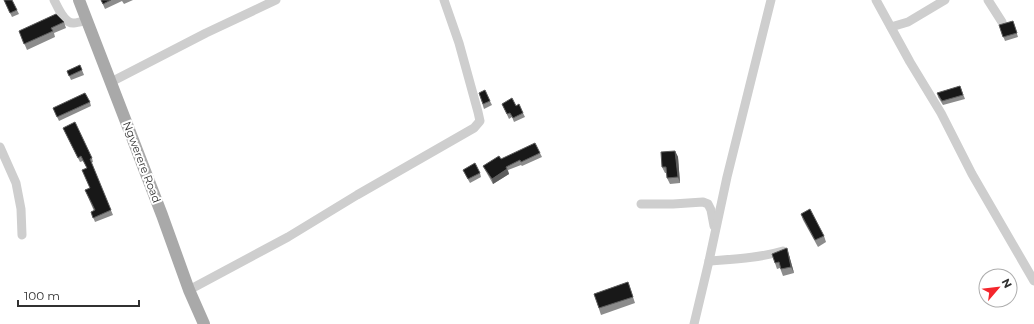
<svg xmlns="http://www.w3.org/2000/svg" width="1034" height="324" font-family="Montserrat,sans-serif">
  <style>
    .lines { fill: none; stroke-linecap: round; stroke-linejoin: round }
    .minor { stroke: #cecece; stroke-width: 9 }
    .major { stroke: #a9a9a9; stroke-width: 12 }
    .wall { fill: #8c8c8c }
    .shaded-wall { fill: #5d5d5d }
    .building { fill: #181818; stroke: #5d5d5d }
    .labels { text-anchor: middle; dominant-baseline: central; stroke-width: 4; stroke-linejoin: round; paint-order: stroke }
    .street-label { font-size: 11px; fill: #313131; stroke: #fff }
  </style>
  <rect width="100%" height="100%" fill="#fff"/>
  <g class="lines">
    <g class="minor">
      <path d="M54 0C58 7 64 24 74 23 78 23 83 21 87 20"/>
      <polyline points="876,0 910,62 941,113 972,174 1034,281"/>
      <polyline points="988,0 1002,22"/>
      <polyline points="891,27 908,22 945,0"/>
      <polyline points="111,82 206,33 276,0"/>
      <polyline points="0,147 16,183 21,209 22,235"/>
      <polyline points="641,204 673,204 703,202 708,204 711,210 714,226"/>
      <path d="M709 261C734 259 759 258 783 251"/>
      <polyline points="189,290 288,237 357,195 474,128 480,121 478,112 459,43 444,0"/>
      <polyline points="694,324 709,261 727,177 771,0"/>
    </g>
    <polyline class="major" points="79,0 162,215 189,290 204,324"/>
  </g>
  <g class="wall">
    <polygon points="4,0 17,10 19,14 12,17"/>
    <polygon points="101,0 133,0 124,4 122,1 105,9"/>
    <polygon points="1013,21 1018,37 1005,41 999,25"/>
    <polygon points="64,22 66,28 54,33 55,37 27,50 19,31"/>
    <polygon points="80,65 84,75 71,80 67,71"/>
    <polygon points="960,86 965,99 943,105 938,97 937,93"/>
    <polygon points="479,93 490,101 492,105 484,109"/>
    <polygon points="90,102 91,106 59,121 53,108"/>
    <polygon points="502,104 516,106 523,113 525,117 514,122 512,117 509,119"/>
    <polygon points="63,128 92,158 93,162 91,163 113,215 95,222 91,212 94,211 85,190 90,188 87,168 83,161 80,162"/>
    <polygon points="675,151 678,157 680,183 670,184 667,178 667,173 665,173 662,167"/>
    <polygon points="540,153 542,157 522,166 521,165 508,170 509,174 493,184 485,170 483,166"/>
    <polygon points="463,170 480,173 481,177 470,183 465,174"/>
    <polygon points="801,214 824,236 826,242 818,247 803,220"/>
    <polygon points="789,255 794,273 783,276 780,268 777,269 775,263"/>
    <polygon points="628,282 635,303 601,315 594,294"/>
  </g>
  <g class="shaded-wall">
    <polygon points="675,151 678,157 680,183 678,177"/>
    <polygon points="507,169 509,174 493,184 492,179"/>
    <polygon points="787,248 789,255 794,273 791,267"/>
  </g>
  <g class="building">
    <polygon points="4,0 12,0 17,10 10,13"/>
    <polygon points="101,0 111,0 103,4"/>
    <polygon points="56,14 64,22 51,28 53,31 24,44 19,31"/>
    <polygon points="1013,21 1017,33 1003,37 999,25"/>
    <polygon points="80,65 82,70 69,76 67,71"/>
    <polygon points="960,86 963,95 942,101 937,93"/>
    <polygon points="485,90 490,101 483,104 479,93"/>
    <polygon points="85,93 90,102 57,117 53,108"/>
    <polygon points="512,98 516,106 519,104 523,113 513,118 510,113 507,114 502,104"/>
    <polygon points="75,122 92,158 90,159 111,210 93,218 91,212 95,210 85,190 90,188 82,170 87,168 81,156 78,158 63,128"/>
    <polygon points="535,143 540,153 521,162 520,160 506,167 507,169 492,179 483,166 499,156 501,159"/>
    <polygon points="675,151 678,177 667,178 666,167 662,167 661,152"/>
    <polygon points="475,163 480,173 468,179 463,170"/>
    <polygon points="810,209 824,236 815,240 801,214"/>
    <polygon points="787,248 791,267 781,269 779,262 775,263 772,254"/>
    <polygon points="628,282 633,297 599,308 594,294"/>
  </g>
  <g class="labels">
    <g class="street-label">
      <text transform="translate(142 162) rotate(69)">Ngwerere Road</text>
    </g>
  </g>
  <g transform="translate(998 288) rotate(62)"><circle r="19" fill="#ffffff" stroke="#adadad"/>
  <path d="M0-3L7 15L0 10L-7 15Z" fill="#f4262c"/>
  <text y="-6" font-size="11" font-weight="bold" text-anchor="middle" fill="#313131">N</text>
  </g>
  <path d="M18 300v6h121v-6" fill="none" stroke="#313131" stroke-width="2"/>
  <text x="24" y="300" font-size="12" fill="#313131" stroke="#ffffff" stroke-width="3" paint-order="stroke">100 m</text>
</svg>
